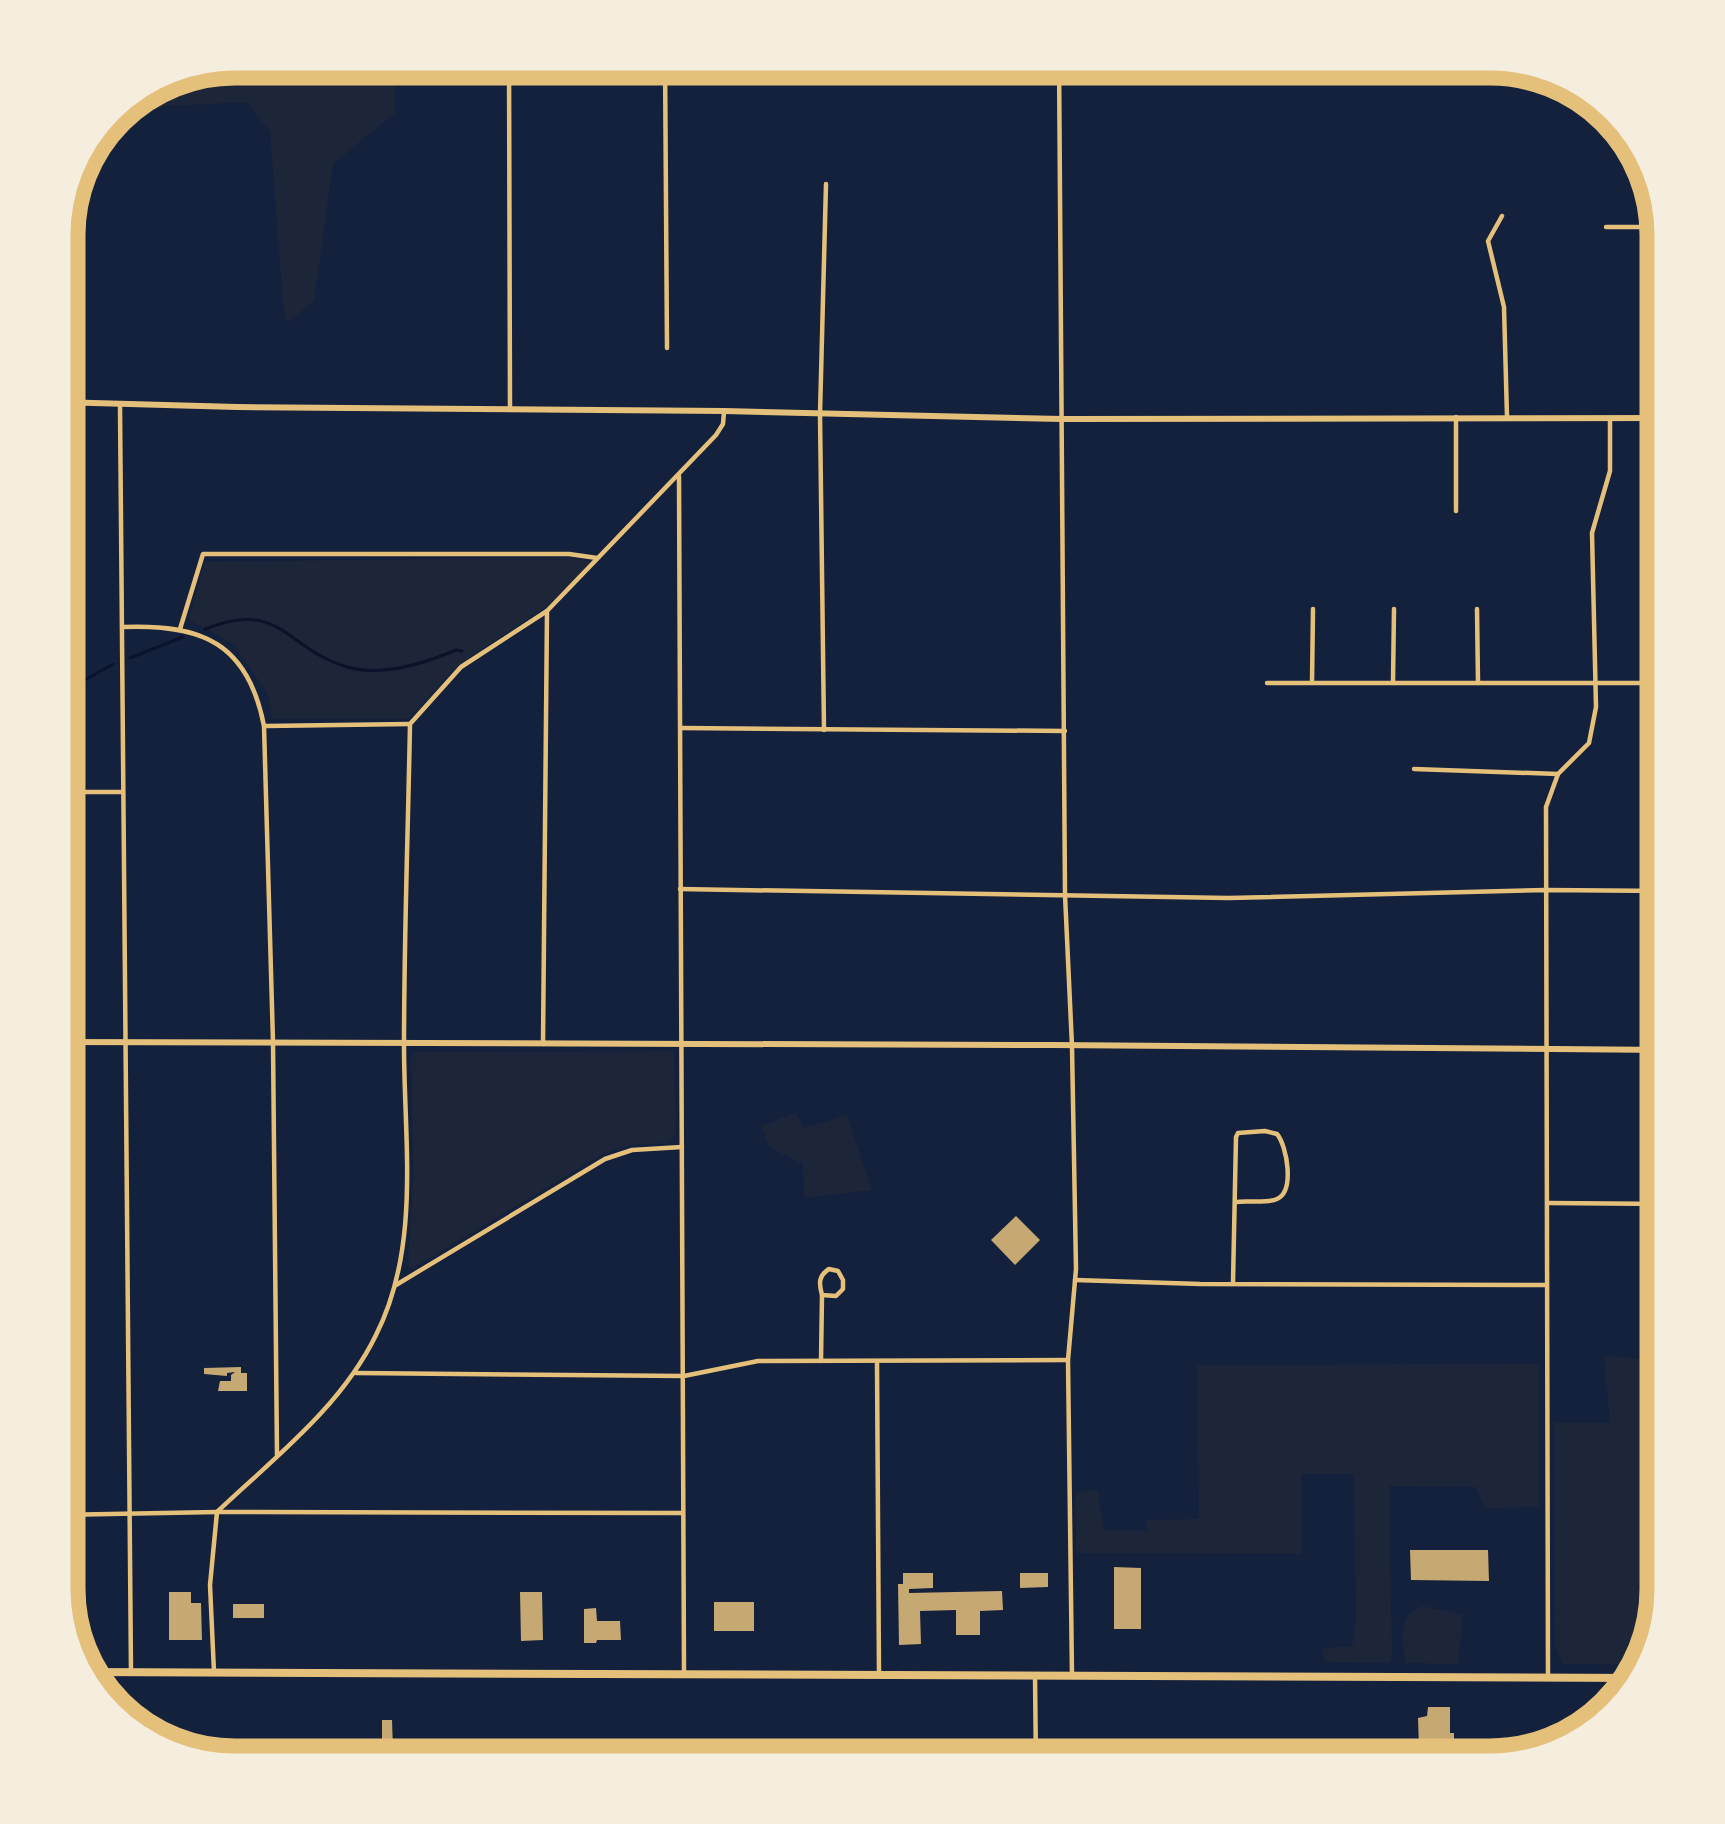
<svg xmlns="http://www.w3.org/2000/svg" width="1725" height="1824" font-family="'Fira Sans',sans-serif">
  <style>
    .green { fill: #1d2539 }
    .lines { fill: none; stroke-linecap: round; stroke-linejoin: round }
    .stream { stroke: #0b132b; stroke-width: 3 }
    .building { fill: #c6a872 }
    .minor { stroke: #e5c07b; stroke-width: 4.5 }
    .tertiary { stroke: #e5c07b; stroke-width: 6 }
    .primary { stroke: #e5c07b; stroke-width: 8 }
    .rim { fill: none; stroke: #e5c07b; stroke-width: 15 }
  </style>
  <rect width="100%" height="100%" fill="#14213d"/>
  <g class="green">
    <polygon points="235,57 405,57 395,62 395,113 333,164 314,301 287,323 283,304 270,132 246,102 114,109 117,102"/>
    <polygon points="570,557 593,562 546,607 457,666 408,719 272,719 268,694 233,644 189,620 205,562"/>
    <path d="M674 1051 676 1134 668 1143 631 1145 603 1154 413 1268 409 1267C407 1247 412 1222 412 1200 414 1152 412 1104 411 1056L419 1052Z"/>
    <polygon points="796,1113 803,1128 847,1115 872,1190 804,1198 803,1164 770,1148 761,1126"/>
    <path d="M1604 1356 1668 1360V1590L1651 1660C1643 1654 1633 1657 1625 1664H1562L1555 1644 1554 1423H1610Z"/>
    <polygon points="1539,1364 1539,1507 1484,1508 1476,1487 1389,1486 1392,1657 1390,1663 1332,1662 1325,1661 1322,1648 1352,1646 1356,1620 1354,1474 1301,1474 1301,1554 1076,1553 1075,1496 1076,1492 1098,1490 1104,1531 1146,1531 1147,1520 1199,1519 1197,1365"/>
    <path d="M1423 1606 1463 1615 1458 1664 1405 1663C1404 1639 1395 1616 1423 1606Z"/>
  </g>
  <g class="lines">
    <g class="stream">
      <path d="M205 629C281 599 284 647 344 666 380 678 423 664 456 650L462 651"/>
      <polyline points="130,658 183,637"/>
      <polyline points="57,689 76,685 113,664"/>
    </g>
  </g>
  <g class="building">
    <polygon points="1016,1216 1040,1240 1015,1265 991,1240"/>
    <polygon points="241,1367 241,1373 247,1373 247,1391 218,1391 220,1381 231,1381 231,1375 235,1372 227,1373 227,1376 204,1374 204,1368"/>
    <polygon points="1410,1550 1488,1550 1489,1581 1411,1580"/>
    <polygon points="1114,1567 1141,1568 1141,1629 1114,1629"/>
    <polygon points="903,1573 933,1573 933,1588 909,1589 909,1593 1002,1591 1003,1610 980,1611 980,1635 956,1635 956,1610 920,1611 921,1644 899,1645 898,1584 903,1584"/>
    <polygon points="1020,1573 1048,1573 1048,1587 1020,1588"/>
    <polygon points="169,1592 191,1592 191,1603 201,1603 202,1640 169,1640"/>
    <polygon points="520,1592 542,1592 543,1640 521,1641"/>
    <rect x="714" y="1602" width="40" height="29"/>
    <rect x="233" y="1604" width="31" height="14"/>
    <polygon points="596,1608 597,1621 620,1621 621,1640 597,1640 596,1643 584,1643 584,1609"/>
    <polygon points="1428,1707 1450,1707 1450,1733 1454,1733 1454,1767 1426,1766 1428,1748 1419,1748 1418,1718 1427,1716"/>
    <polygon points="382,1720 392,1720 393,1750 382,1750"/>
  </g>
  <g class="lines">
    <g class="minor">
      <polyline points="509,57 510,409"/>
      <polyline points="665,57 667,348"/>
      <polyline points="1059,57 1065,895 1072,1046 1076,1269 1068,1360 1072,1676"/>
      <polyline points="1502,216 1488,241 1504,307 1507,417"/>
      <polyline points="1606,227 1666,227"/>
      <polyline points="120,406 131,1672"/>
      <polyline points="1456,417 1456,511"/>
      <polyline points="679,476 684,1674"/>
      <polyline points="1477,609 1478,683"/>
      <path d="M123 627C202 624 248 643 264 726L273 1042 277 1455"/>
      <polyline points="180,629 203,554 569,554 597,558"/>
      <polyline points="1267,683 1668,683"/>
      <polyline points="1312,683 1313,609"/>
      <polyline points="1393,683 1394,609"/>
      <polyline points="266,726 410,724"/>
      <polyline points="681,728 1065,731"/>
      <polyline points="824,730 820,414 826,184"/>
      <polyline points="1414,769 1558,774"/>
      <polyline points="57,792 122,792"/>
      <polyline points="680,889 1229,898 1545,890 1668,891"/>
      <polyline points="543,1044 547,611"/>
      <polyline points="1548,1203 1668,1204"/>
      <path d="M829 1269 838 1271 843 1280V1289L836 1296 822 1295C819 1284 818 1276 829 1269Z"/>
      <polyline points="1075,1280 1200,1284 1546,1285"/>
      <path d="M1233 1283 1236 1137 1238 1133 1265 1131 1277 1134C1287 1146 1295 1191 1277 1199 1266 1204 1247 1200 1236 1202"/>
      <polyline points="396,1285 605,1159 632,1150 682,1147"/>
      <polyline points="821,1361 822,1295"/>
      <polyline points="877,1363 879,1675"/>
      <polyline points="356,1373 684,1376 758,1361 1068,1360"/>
      <polyline points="57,1515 217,1512 681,1513"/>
      <path d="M214 1672 210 1585 217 1512C274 1458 341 1407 376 1335 421 1246 404 1142 404 1046 404 939 408 831 410 724L461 667 547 611 716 435 723 424 724 412"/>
      <polyline points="1035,1675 1036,1767"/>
      <polyline points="1548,1678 1546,807 1558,774 1589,743 1596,707 1592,533 1610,471 1610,419"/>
    </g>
    <g class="tertiary">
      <polyline points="57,402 237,407 724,411 1062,419 1668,418"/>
      <polyline points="57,1042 1053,1045 1668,1050"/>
    </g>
    <polyline class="primary" points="85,1672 1641,1678"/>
  </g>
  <path d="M0 0H1725V1824H0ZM235 78H1490A157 157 0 0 1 1647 235V1589A157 157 0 0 1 1490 1746H235A157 157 0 0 1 78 1589V235A157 157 0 0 1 235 78Z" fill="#f5edde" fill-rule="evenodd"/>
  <path class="rim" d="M235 78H1490A157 157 0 0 1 1647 235V1589A157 157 0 0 1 1490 1746H235A157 157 0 0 1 78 1589V235A157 157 0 0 1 235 78Z"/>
</svg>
